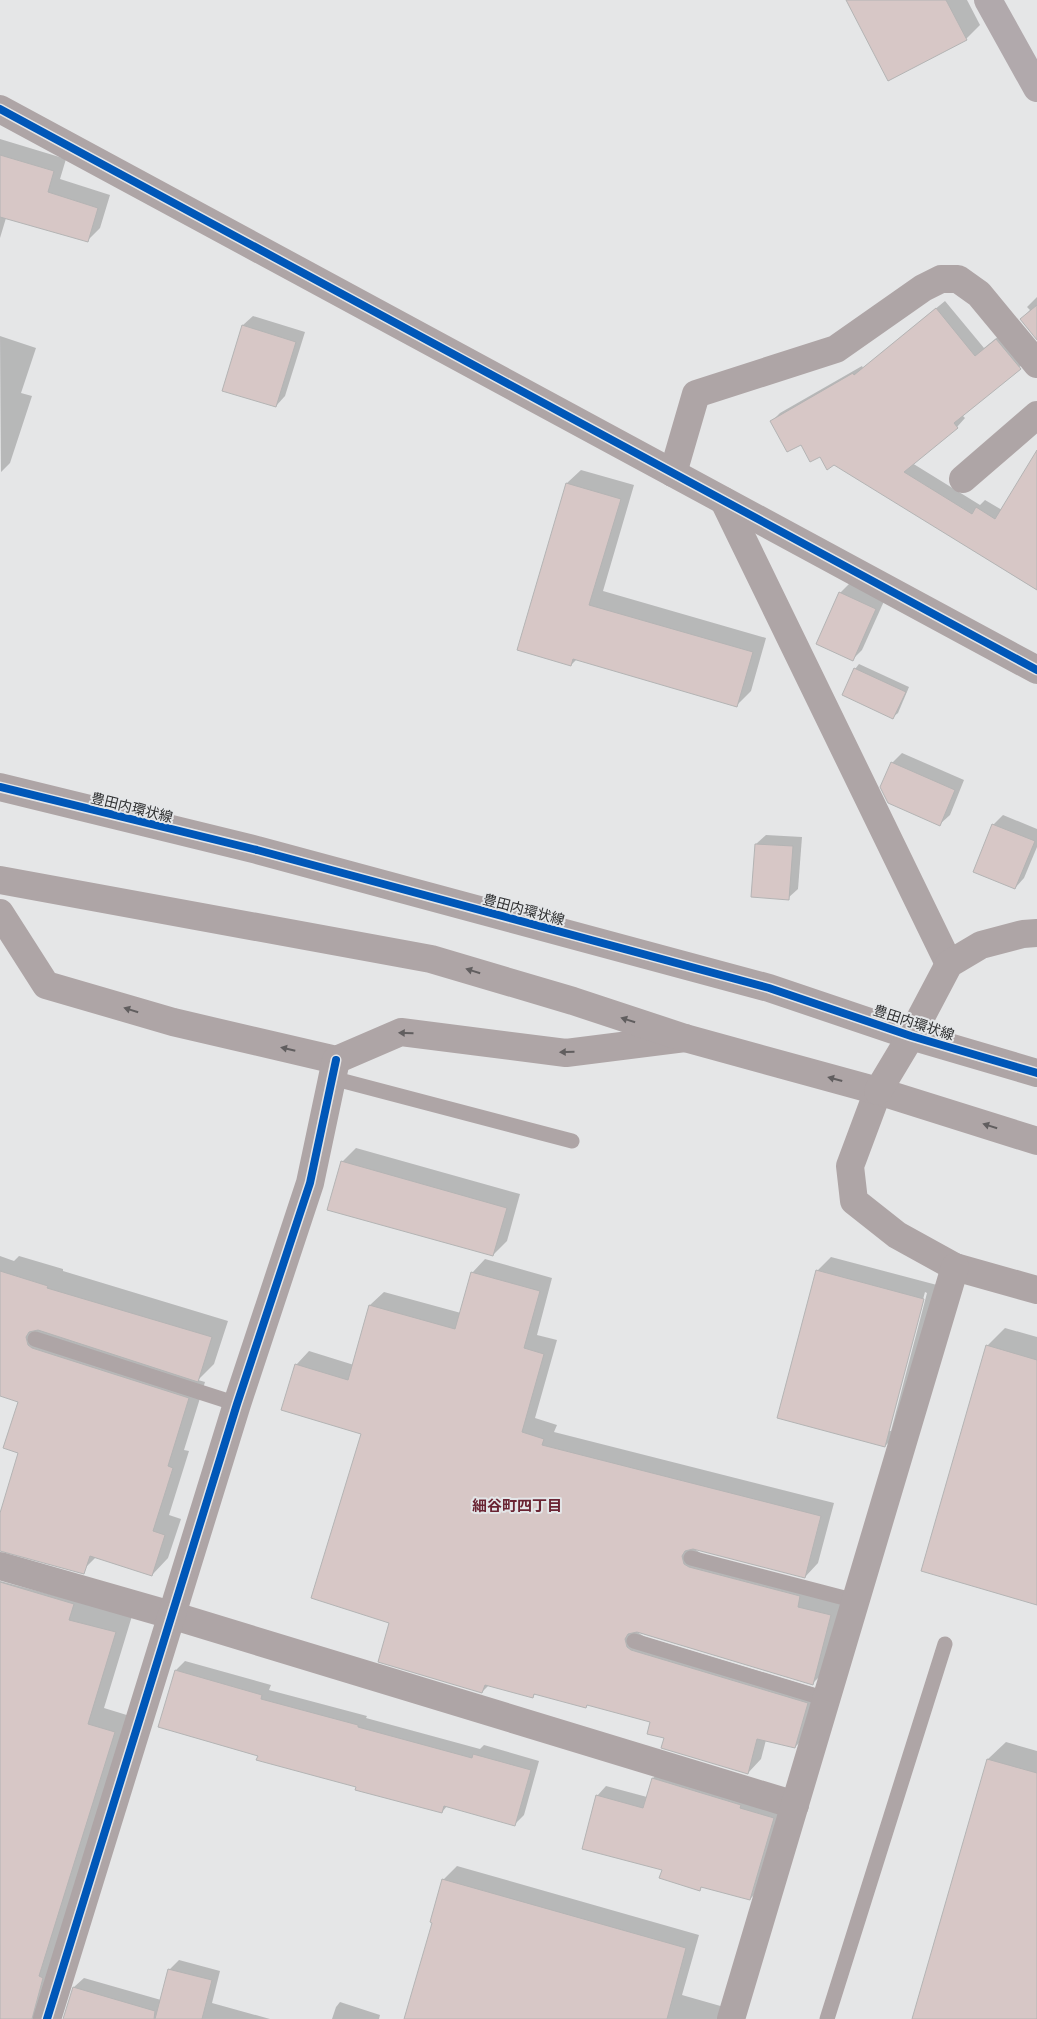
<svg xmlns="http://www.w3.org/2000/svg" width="1037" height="2019" font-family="Manrope,'Noto Sans JP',sans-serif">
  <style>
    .shadow { fill: #0003; fill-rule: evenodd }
    .building { fill: #d7c7c6; stroke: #b4b4b4 }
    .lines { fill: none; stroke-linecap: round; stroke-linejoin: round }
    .service { stroke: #aea5a6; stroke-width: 15 }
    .minor { stroke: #aea5a6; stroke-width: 28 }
    .tertiary { stroke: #aea5a6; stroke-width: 28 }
    .trunk { stroke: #b1a9ac; stroke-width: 28 }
    .cycleway-casing { stroke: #e4e6e8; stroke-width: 11 }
    .cycleway { stroke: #0057b8; stroke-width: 8 }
    .oneway { fill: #615e5f }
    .labels { text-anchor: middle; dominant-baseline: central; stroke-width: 4; stroke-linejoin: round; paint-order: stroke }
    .street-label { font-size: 14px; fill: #2e2f30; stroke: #e4e6e8 }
    .neighbourhood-label { font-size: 15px; font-weight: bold; fill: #6a2433; stroke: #e4e6e8 }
  </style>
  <rect width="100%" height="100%" fill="#e5e6e7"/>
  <g class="shadow">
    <polygon points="860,0 967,0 980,25 966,39"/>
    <polygon points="0,139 66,159 60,179 110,195 100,228 87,241 6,218 0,238"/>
    <polygon points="1037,297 1037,338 1022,319 1030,310 1027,307"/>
    <polygon points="945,301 984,348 1005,331 1028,360 962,415 965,418 957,427 912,463 980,505 985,500 1002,510 1037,453 1037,590 801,443 772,421 780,413 862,366 863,368"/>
    <polygon points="253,316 305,332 285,396 276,406 224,390 243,325"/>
    <polygon points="0,336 36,348 21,393 32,396 10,463 1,472"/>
    <polygon points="581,470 634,485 603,591 766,638 751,691 737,705 577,659 571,665 567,483"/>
    <polygon points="850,583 885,599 862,650 852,660 840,593"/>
    <polygon points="859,664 909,687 898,713 893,717 855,669"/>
    <polygon points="902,753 964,780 950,815 940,824 892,763"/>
    <polygon points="1003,815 1037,829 1037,847 1024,878 1015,888 993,825"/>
    <polygon points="766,835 802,837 798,889 788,898 756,844"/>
    <polygon points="356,1148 520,1194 507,1241 493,1255 342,1162"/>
    <polygon points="0,1256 14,1261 19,1256 63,1269 63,1271 228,1321 214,1364 198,1380 205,1382 184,1450 189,1451 169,1515 181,1519 168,1558 152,1575 96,1557 85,1568 0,1541 0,1517 20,1452 19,1401 0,1395"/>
    <path d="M831 1257 937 1285 899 1432 885 1446 817 1271ZM925 1292 927 1293 891 1431H888Z"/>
    <polygon points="485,1259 552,1278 537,1335 557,1340 535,1418 557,1425 554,1432 834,1503 818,1563 805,1577 693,1548 702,1554 844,1602 826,1670 812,1684 637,1632 645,1637 821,1690 809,1733 795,1747 766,1740 761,1759 748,1773 665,1738 651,1721 588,1704 586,1706 536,1693 533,1696 489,1685 482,1692 391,1622 363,1433 296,1365 309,1351 354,1365 370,1305 384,1292 461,1313 472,1273"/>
    <polygon points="1005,1328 1037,1337 1037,1603 987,1346"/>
    <polygon points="0,1581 132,1616 104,1708 130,1716 34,2019 5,2019 0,2017"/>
    <polygon points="185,1661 271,1685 269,1690 367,1716 366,1718 480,1749 484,1745 539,1761 524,1815 515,1824 448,1805 442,1812 259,1755 176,1670"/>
    <polygon points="1006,1742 1037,1751 1037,2019 914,2019 988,1759"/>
    <polygon points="662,1769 783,1809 759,1890 750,1899 703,1886 699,1889 663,1869 597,1796 606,1786 647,1797 653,1778"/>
    <polygon points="457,1866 699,1935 682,1995 724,2007 720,2019 489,2019 434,1922 443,1880"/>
    <polygon points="179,1960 220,1971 212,2003 270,2019 65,2019 74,1987 84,1978 161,2000 169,1970"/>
    <polygon points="340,2002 380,2015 379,2019 332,2019 336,2007"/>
  </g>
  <g class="building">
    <polygon points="846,0 946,0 967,40 888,81"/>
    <polygon points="0,155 54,171 48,192 98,208 88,242 0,217"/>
    <polygon points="1037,305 1037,340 1020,319"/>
    <polygon points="936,308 975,356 996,339 1021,369 954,423 958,428 904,472 972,514 976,507 995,519 1037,450 1037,590 834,465 827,470 820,457 810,462 801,445 787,452 770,421 853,373 854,375"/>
    <polygon points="242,325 296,342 276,407 222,391"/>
    <polygon points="566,483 621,499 589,605 753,652 737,707 573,659 571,666 517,650"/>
    <polygon points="839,592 876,609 853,661 816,644"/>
    <polygon points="854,668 906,692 893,719 842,695"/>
    <polygon points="891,762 955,790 940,826 888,803 880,787"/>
    <polygon points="992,824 1035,841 1015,889 973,872"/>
    <polygon points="755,844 793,846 789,900 751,897"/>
    <polygon points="341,1161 507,1208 493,1256 327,1210"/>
    <polygon points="816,1270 924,1299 885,1447 777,1418"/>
    <polygon points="0,1271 48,1286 47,1288 212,1337 198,1382 38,1330 29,1332 26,1337 28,1345 32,1348 189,1398 168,1466 173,1468 153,1531 165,1535 152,1576 90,1556 84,1574 0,1551 0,1513 18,1453 3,1448 18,1402 0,1396"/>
    <polygon points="471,1272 540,1291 524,1348 544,1354 522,1432 544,1439 542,1445 821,1516 805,1578 693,1549 685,1551 682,1556 684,1564 689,1567 800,1596 798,1607 831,1615 813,1685 637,1632 628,1634 625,1639 627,1647 631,1650 808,1703 795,1748 757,1739 748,1774 661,1748 664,1738 647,1734 650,1722 587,1705 586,1708 534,1694 533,1698 485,1685 482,1693 378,1662 389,1623 311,1598 361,1434 281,1410 295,1364 348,1380 369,1305 455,1329"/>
    <polygon points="986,1345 1037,1360 1037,1605 921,1571"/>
    <polygon points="0,1582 74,1604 69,1620 116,1632 88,1724 115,1732 39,1976 43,1978 32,2019 0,2019"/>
    <polygon points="175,1670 262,1695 261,1699 358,1725 358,1727 472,1758 473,1754 531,1770 515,1826 444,1806 442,1813 355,1790 356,1787 256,1760 258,1756 158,1727"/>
    <polygon points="987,1759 1037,1773 1037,2019 912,2019"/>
    <polygon points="652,1778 741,1805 740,1808 774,1818 750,1900 701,1887 700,1891 659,1878 662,1870 582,1849 596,1795 643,1808"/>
    <polygon points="442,1879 686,1948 667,2019 404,2019 432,1923 430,1922"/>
    <polygon points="168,1969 212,1980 202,2019 155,2019"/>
    <polygon points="73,1987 155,2011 154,2019 63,2019"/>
  </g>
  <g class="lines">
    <g class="service">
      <polyline points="332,1078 572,1141"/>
      <polyline points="35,1339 237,1404"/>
      <polyline points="691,1558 856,1601"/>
      <polyline points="634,1641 826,1699"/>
      <polyline points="827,2019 945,1644"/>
    </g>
    <g class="minor">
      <polyline points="0,109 1037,670"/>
      <polyline points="673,473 696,394 836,349 923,288 941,279 958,279 979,294 1037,364"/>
      <polyline points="963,479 1037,415"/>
      <polyline points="724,501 949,964"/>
      <polyline points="0,913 46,985 173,1022 336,1060 401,1032 566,1053 685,1038"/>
      <polyline points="878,1091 850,1166 854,1201 897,1235 955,1267 1037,1290"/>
      <polyline points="0,1566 171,1615 795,1805"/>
      <polyline points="47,2019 237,1404 310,1183 336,1060"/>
      <polyline points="731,2019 955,1267"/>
    </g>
    <g class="tertiary">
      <polyline points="0,787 257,850 769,988 911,1036 1037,1073"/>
      <polyline points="0,880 431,959 573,1001 685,1038 878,1091 1037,1141"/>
      <polyline points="878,1091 911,1036 949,964 981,945 1023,934 1037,933"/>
    </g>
    <polyline class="trunk" points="988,0 1037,88"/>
    <defs>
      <g id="cycleway">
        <polyline points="0,109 1037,670"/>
        <polyline points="0,787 257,850 769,988 911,1036 1037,1073"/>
        <polyline points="47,2019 237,1404 310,1183 336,1060"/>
      </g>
    </defs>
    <use href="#cycleway" class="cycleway-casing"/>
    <use href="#cycleway" class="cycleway"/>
  </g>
  <defs><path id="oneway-solid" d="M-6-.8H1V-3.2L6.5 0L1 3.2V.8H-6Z" transform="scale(1.25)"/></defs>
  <g class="oneway">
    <use href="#oneway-solid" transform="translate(473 971) rotate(-163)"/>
    <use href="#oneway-solid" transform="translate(131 1010) rotate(-163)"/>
    <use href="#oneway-solid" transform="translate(628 1020) rotate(-162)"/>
    <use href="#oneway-solid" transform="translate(406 1033) rotate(-178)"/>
    <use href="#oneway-solid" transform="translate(288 1049) rotate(-167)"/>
    <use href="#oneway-solid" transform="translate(567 1052) rotate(179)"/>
    <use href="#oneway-solid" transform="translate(835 1079) rotate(-165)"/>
    <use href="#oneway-solid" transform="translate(990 1126) rotate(-163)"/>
  </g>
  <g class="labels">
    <g class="street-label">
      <text transform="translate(132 807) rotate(14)">豊田内環状線</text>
      <text transform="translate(524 909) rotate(15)">豊田内環状線</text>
      <text transform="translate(914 1022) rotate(18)">豊田内環状線</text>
    </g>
    <g class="neighbourhood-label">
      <text x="517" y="1505">細谷町四丁目</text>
    </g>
  </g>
</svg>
